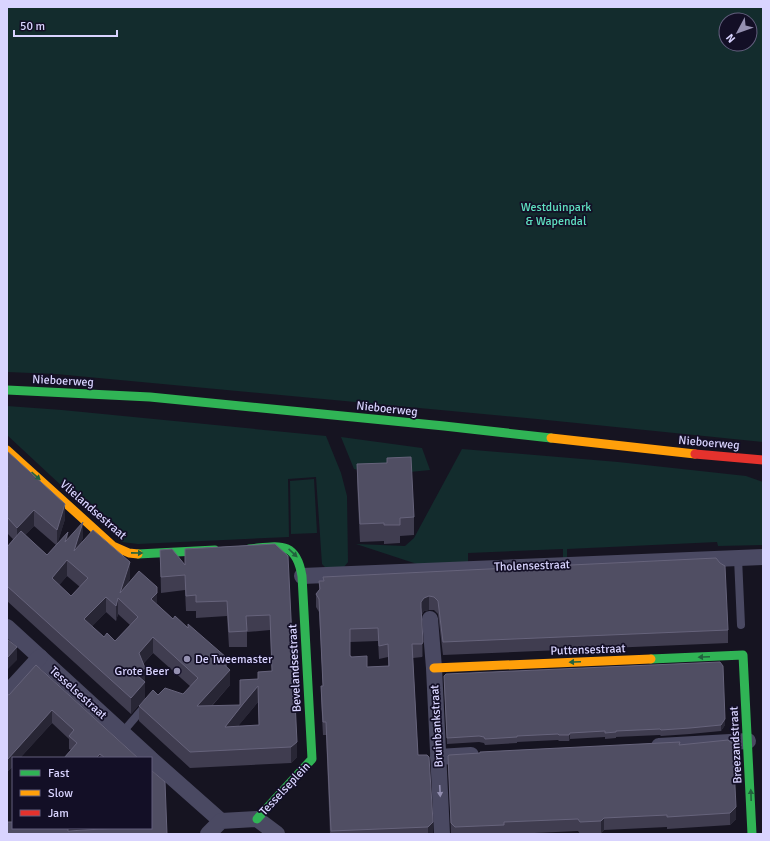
<svg xmlns="http://www.w3.org/2000/svg" width="770" height="841" font-family="Signika,sans-serif">
  <style>
    .green { fill: #132c2d; fill-rule: evenodd }
    .lines { fill: none; stroke-linecap: round; stroke-linejoin: round }
    .lane { stroke: #4a4962; stroke-width: 8 }
    .street { stroke: #4a4962; stroke-width: 16 }
    .fast { stroke: #30b455; stroke-width: 9 }
    .slow { stroke: #ff9f0a; stroke-width: 9 }
    .jam { stroke: #e5322d; stroke-width: 9 }
    .wall { fill: #403d50; fill-rule: evenodd }
    .shaded-wall { fill: #282635 }
    .building { fill: #504e63; stroke: #66637b; fill-rule: evenodd }
    .oneway { fill: #22623e }
    .oneway2 { fill: #928eb0 }
    .poi-dot { fill: #9591b1; stroke: #130f26; stroke-width: 1.5 }
    .labels { text-anchor: middle; dominant-baseline: central; stroke-width: 3.5; stroke-linejoin: round; paint-order: stroke }
    .park-label { font-size: 12px; fill: #5fe0c0; stroke: #130f26 }
    .street-label { font-size: 12px; fill: #d9d4ff; stroke: #130f26 }
    .poi-label { font-size: 12px; fill: #d9d4ff; stroke: #130f26; text-anchor: start }
  </style>
  <rect width="100%" height="100%" fill="#161421"/>
  <g class="green">
    <path d="M7 7H763V442L537 419 56 374 7 372ZM726 20H750V44H726Z"/>
    <polygon points="7,406 62,410 326,436 341,473 347,496 348,562 344,567 325,567 322,564 316,477 288,479 289,537 138,544 122,542 7,435"/>
    <polygon points="341,437 422,448 430,470 379,475 354,469"/>
    <polygon points="462,449 618,462 746,476 763,482 763,545 718,546 717,542 567,549 567,560 563,560 563,549 468,553 468,564 417,564 356,544 405,546 414,538"/>
    <polygon points="314,479 317,533 291,534 290,481"/>
  </g>
  <g class="lines">
    <g class="lane">
      <polyline points="738,558 741,625"/>
      <polyline points="122,733 145,706"/>
    </g>
    <g class="street">
      <polyline points="302,576 763,557"/>
      <polyline points="430,619 434,668 442,834"/>
      <polyline points="7,627 150,758"/>
      <polyline points="7,693 40,657"/>
      <polyline points="659,746 748,741"/>
      <polyline points="438,757 471,755"/>
      <polyline points="151,759 221,821"/>
      <polyline points="208,834 221,821 257,819 277,834"/>
    </g>
    <g class="fast">
      <polyline points="7,390 150,397 444,426 551,438"/>
      <path d="M249 549C279 546 296 540 302 576L312 759 257 819"/>
      <polyline points="138,554 215,550"/>
      <polyline points="651,659 743,655 752,834"/>
    </g>
    <g class="slow">
      <polyline points="551,438 695,454"/>
      <polyline points="7,450 113,546 129,553 138,554"/>
      <polyline points="434,668 651,659"/>
    </g>
    <polyline class="jam" points="695,454 763,460"/>
  </g>
  <g class="wall">
    <path d="M7 451 65 519 57 544 68 539 83 537 81 543 130 578 127 585 157 604 173 619 188 628 227 658V667L230 685 212 706 240 705V680L258 679V672L272 671 270 630 247 632V647H229L227 616 196 618V611H186L185 590 161 593 160 550 185 564V549L275 544 297 757 291 763 190 768 139 721V706L158 695 183 694 191 687 153 653 144 663 145 683V698L131 714 7 601V547L13 539 7 533ZM34 526 56 545 47 555 25 535ZM67 576 80 587 71 596 59 585ZM106 612 116 621 118 614 130 625 115 641 104 637 92 626ZM258 702 259 725 238 726Z"/>
    <polygon points="357,464 414,517 414,535 400,536 400,543 384,544 384,541 360,542 357,482"/>
    <path d="M323 577 728 630V643L443 655 438 614 434 610H429L424 611 421 616 423 655 422 657 413 658 418 755 433 834H330L326 735H323L321 699V686H323L319 612 316 607V594L319 590V581H323ZM378 641 379 659 388 657V666L367 667 350 656V642Z"/>
    <polygon points="36,665 138,758 64,758 71,750 69,749 69,739 52,723 20,758 13,758 13,766 7,772 7,694 9,695"/>
    <polygon points="444,682 725,725 721,731 690,734 661,736 660,735 616,737 616,738 605,739 605,737 570,739 569,741 559,741 558,740 517,742 517,743 485,745 484,743 479,742 447,744"/>
    <polygon points="680,745 736,819 730,825 667,829 667,827 604,830 601,833 580,834 578,831 513,834 451,834 448,756"/>
  </g>
  <g class="shaded-wall">
    <polygon points="65,504 65,519 57,546 57,530"/>
    <polygon points="34,510 34,526 17,544 17,528"/>
    <polygon points="83,522 83,537 74,567 74,551"/>
    <polygon points="68,532 68,548 65,542"/>
    <polygon points="67,560 67,576 52,594 52,578"/>
    <polygon points="130,562 130,578 122,602 120,593"/>
    <polygon points="157,587 157,608 151,599"/>
    <polygon points="429,596 429,610 424,611 421,615 421,602 424,598"/>
    <polygon points="106,597 106,612 84,635 84,619"/>
    <polygon points="118,598 118,614 116,621 116,606"/>
    <polygon points="153,637 153,653 139,668 139,653"/>
    <polygon points="423,642 423,655 422,657 422,644"/>
    <polygon points="17,647 17,660 7,670 7,658"/>
    <polygon points="145,668 145,698 131,714 131,698 138,676"/>
    <polygon points="230,670 230,685 197,722 197,706"/>
    <polygon points="258,686 258,702 225,742 225,727"/>
    <polygon points="52,710 52,723 20,758 13,758 13,766 7,772 7,760"/>
    <polygon points="725,719 725,725 721,731 721,725"/>
    <polygon points="570,733 570,739 569,741 569,735"/>
    <polygon points="297,742 297,757 291,763 291,747"/>
    <polygon points="100,754 100,758 96,758"/>
    <polygon points="736,807 736,819 730,825 730,813"/>
    <polygon points="604,818 604,830 601,833 601,821"/>
    <polygon points="433,822 433,834 428,834 428,827"/>
  </g>
  <g class="building">
    <polygon points="7,451 65,504 57,530 34,510 17,528 7,517 7,488 8,487 7,485"/>
    <polygon points="411,457 414,517 400,518 400,525 384,525 384,523 360,524 357,464 387,463 387,458"/>
    <path d="M83 522 74 551 93 530 130 562 120 593 139 571 157 587V593L151 599 173 619 175 616 188 628V624L227 658 218 659 230 670 197 706 240 705V680L258 679V672L272 671 270 615 246 616 247 631 229 632 227 601 196 602V595L186 596 185 575 161 577 160 550 172 549 185 565V549L275 544 288 556 297 742 291 747 190 752 139 706 153 690 158 695 165 688 183 694 198 678 153 637 139 653 145 668 138 676 145 682 131 698 7 586V547L21 531 47 555 68 532 65 542ZM67 560 88 578 71 596 52 578ZM106 597 116 606 118 598 138 617 115 641 107 633 104 637 84 619ZM258 686 259 725 225 727 243 704Z"/>
    <path d="M716 558 720 563 725 566 728 630 443 642 438 601 434 597 429 596 424 598 421 602V607L423 642 422 644H412L418 755H427L429 757 433 822 428 827 331 831 326 722H323L321 686H323L319 599 316 594 320 589 319 581H324L323 577ZM378 628 379 646 388 644 389 666 367 667V656L351 657V656H350V629Z"/>
    <polygon points="7,639 17,647 7,658"/>
    <polygon points="720,662 723,666 725,719 721,725 690,728 661,730 660,729 616,731 616,732 605,733 605,731 570,733 569,735 559,735 558,734 517,736 517,737 485,739 484,737 479,736 447,738 444,676 446,674"/>
    <polygon points="36,665 138,758 105,758 100,754 96,758 64,758 77,743 69,736 74,730 52,710 7,760 7,694 9,695"/>
    <polygon points="728,740 733,744 736,807 730,813 667,817 667,815 604,818 601,821 580,822 578,819 504,822 504,825 455,827 451,823 448,756 449,755 480,753 480,752 680,742 679,745"/>
    <polygon points="151,770 165,782 167,834 7,834 7,822 13,822 13,828 68,828 68,831 119,828 151,828"/>
  </g>
  <defs><path id="oneway-solid" d="M-6-.8H1V-3.2L6.5 0L1 3.2V.8H-6Z"/></defs>
  <g class="oneway">
    <use href="#oneway-solid" transform="translate(36 476) rotate(42)"/>
    <use href="#oneway-solid" transform="translate(137 553) rotate(1)"/>
    <use href="#oneway-solid" transform="translate(293 553) rotate(43)"/>
    <use href="#oneway-solid" transform="translate(704 657) rotate(178)"/>
    <use href="#oneway-solid" transform="translate(575 662) rotate(178)"/>
    <use href="#oneway-solid" transform="translate(751 795) rotate(-92)"/>
  </g>
  <use class="oneway2" href="#oneway-solid" transform="translate(440 791) rotate(87)"/>
  <g class="poi-dot">
    <circle cx="187" cy="659" r="4"/>
    <circle cx="177" cy="671" r="4"/>
  </g>
  <g class="labels">
    <g class="park-label">
      <text x="556" y="207">Westduinpark<tspan x="556" dy="14">&amp; Wapendal</tspan></text>
    </g>
    <g class="street-label">
      <text transform="translate(63 381) rotate(3)">Nieboerweg</text>
      <text transform="translate(387 409) rotate(6)">Nieboerweg</text>
      <text transform="translate(709 443) rotate(5)">Nieboerweg</text>
      <text transform="translate(93 510) rotate(41)">Vlielandsestraat</text>
      <text transform="translate(532 566) rotate(-2)">Tholensestraat</text>
      <text transform="translate(588 650) rotate(-2)">Puttensestraat</text>
      <text transform="translate(295 668) rotate(-93)">Bevelandsestraat</text>
      <text transform="translate(78 693) rotate(42)">Tesselsestraat</text>
      <text transform="translate(437 726) rotate(-93)">Bruinbankstraat</text>
      <text transform="translate(736 745) rotate(-93)">Breezandstraat</text>
      <text transform="translate(285 789) rotate(-47)">Tesselseplein</text>
    </g>
    <g class="poi-label">
      <text x="195" y="659">De Tweemaster</text>
      <text x="169" y="671" text-anchor="end">Grote Beer</text>
    </g>
  </g>
  <rect width="770" height="841" fill="none" stroke="#d9d4ff" stroke-width="16"/>
  <rect x="12" y="757" width="140" height="72" fill="#130f26" stroke="#625e7d"/>
  <rect x="20" y="770" width="20" height="6" fill="#30b455" stroke="#625e7d"/>
  <text x="48" y="777" font-size="12" fill="#d9d4ff">Fast</text>
  <rect x="20" y="790" width="20" height="6" fill="#ff9f0a" stroke="#625e7d"/>
  <text x="48" y="797" font-size="12" fill="#d9d4ff">Slow</text>
  <rect x="20" y="810" width="20" height="6" fill="#e5322d" stroke="#625e7d"/>
  <text x="48" y="817" font-size="12" fill="#d9d4ff">Jam</text>
  <g transform="translate(738 32) rotate(229)"><circle r="19" fill="#130f26" stroke="#625e7d"/>
  <path d="M0-3L7 15L0 10L-7 15Z" fill="#9591b1"/>
  <text y="-6" font-size="11" font-weight="bold" text-anchor="middle" fill="#d9d4ff">N</text>
  </g>
  <path d="M14 30v6h103v-6" fill="none" stroke="#d9d4ff" stroke-width="2"/>
  <text x="20" y="30" font-size="12" fill="#d9d4ff" stroke="#130f26" stroke-width="3" paint-order="stroke">50 m</text>
</svg>
